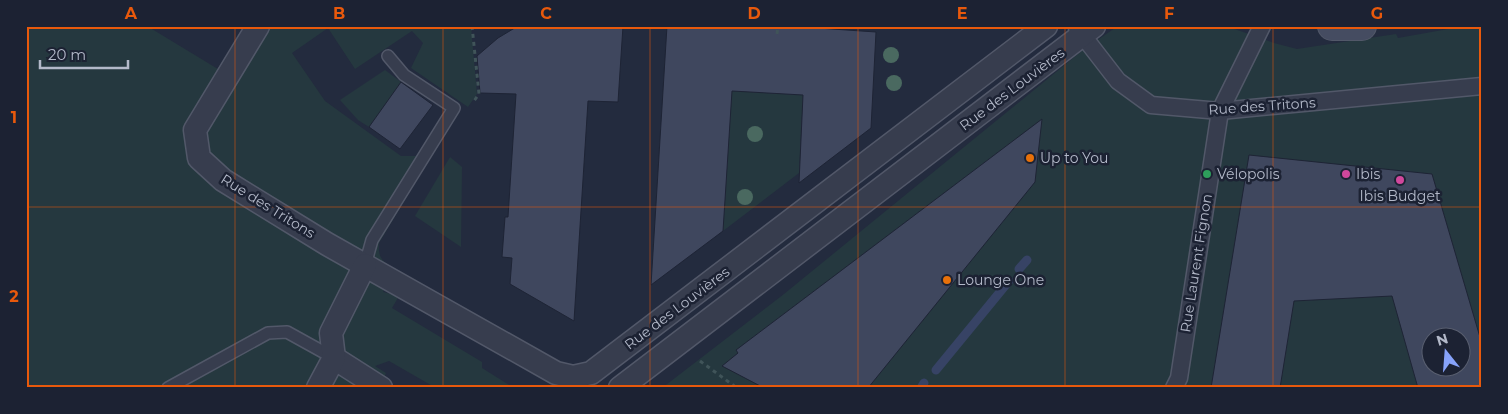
<svg xmlns="http://www.w3.org/2000/svg" width="1508" height="414" font-family="Montserrat,sans-serif">
  <style>
    .green { fill: #25383f; fill-rule: evenodd }
    .lines { fill: none; stroke-linecap: round; stroke-linejoin: round }
    .stream { stroke: #374365; stroke-width: 9 }
    .building { fill: #3f475e; stroke: #1e2435; fill-rule: evenodd }
    .service-casing { stroke: #525869; stroke-width: 14 }
    .pedestrian-casing { stroke: #525869; stroke-width: 19 }
    .minor-casing { stroke: #525869; stroke-width: 25 }
    .secondary-casing { stroke: #525869; stroke-width: 30 }
    .path { stroke: #405459; stroke-width: 3; stroke-dasharray: 4 4; stroke-linecap: butt }
    .service { stroke: #373d4e; stroke-width: 11 }
    .pedestrian { stroke: #373d4e; stroke-width: 16 }
    .minor { stroke: #373d4e; stroke-width: 22 }
    .secondary { stroke: #454c61; stroke-width: 28 }
    .tree { fill: #4a6960 }
    .grid { fill: none; stroke: #e8590c; stroke-width: 1; stroke-opacity: 0.55 }
    .food-dot { fill: #e8710a; stroke: #1c2233; stroke-width: 2 }
    .leisure-dot { fill: #2e9e5b; stroke: #1c2233; stroke-width: 2 }
    .hotel-dot { fill: #d1479c; stroke: #1c2233; stroke-width: 2 }
    .labels { text-anchor: middle; dominant-baseline: central; stroke-width: 5; stroke-linejoin: round; paint-order: stroke }
    .street-label { font-size: 14px; fill: #b3b9c9; stroke: #1c2233 }
    .poi-label { font-size: 14px; fill: #b3b9c9; stroke: #1c2233; text-anchor: start }
    .neatline { fill: none; stroke: #e8590c; stroke-width: 2 }
    .grid-label { font-size: 16px; text-anchor: middle; font-weight: bold; fill: #e8590c }
  </style>
  <rect width="100%" height="100%" fill="#232b3e"/>
  <g class="green">
    <path d="M26 26H147L236 80 269 26H471L477 94 468 107 411 68 423 43 412 31 355 69 328 28 292 53 325 101 401 156H431L379 243C378 256 381 261 392 267L383 292 399 296 392 308 482 362V368L514 388H436L389 361 375 366 386 373 380 388H26Z"/>
    <path d="M1118 26H1226L1274 43 1297 49 1396 34 1398 38 1465 26H1482V388H662L784 294 1083 50ZM1430 336H1460V366H1430Z"/>
    <polygon points="385,70 401,82 369,127 358,120 340,100"/>
    <polygon points="732,91 803,95 799,173 723,231"/>
    <polygon points="450,157 462,167 461,247 415,216"/>
  </g>
  <g class="lines">
    <g class="stream">
      <polyline points="1019,269 1027,260"/>
      <polyline points="936,370 1009,281"/>
      <polyline points="921,388 924,383"/>
    </g>
  </g>
  <g class="building">
    <polygon points="518,26 623,26 618,102 588,101 574,321 510,284 512,258 502,257 505,217 508,217 516,94 480,93 477,56 498,38"/>
    <polygon points="667,26 788,26 876,32 871,128 799,183 803,95 732,91 723,231 651,285"/>
    <polygon points="401,82 433,105 400,149 369,127"/>
    <polygon points="1042,119 1035,182 868,388 764,388 722,366 738,353 736,350"/>
    <path d="M1249 155 1432 174 1482 344V388H1418L1392 296 1294 301 1280 388H1211ZM1430 336H1460V366H1430Z"/>
  </g>
  <g class="lines">
    <defs>
      <g id="service">
        <polyline points="365,265 372,240 454,108 404,75 388,56"/>
        <polyline points="168,388 268,333 287,332 334,358"/>
      </g>
      <g id="pedestrian">
        <polyline points="1077,28 1118,81 1151,105 1220,111 1482,86"/>
        <polyline points="1174,388 1179,378 1220,111 1262,26"/>
      </g>
      <g id="minor">
        <polyline points="258,26 195,130 199,158 223,180 327,244 556,373 573,377 591,373 1046,26"/>
        <polyline points="334,358 381,388"/>
        <polyline points="318,388 334,358 331,333 365,265"/>
        <polyline points="620,388 1094,26"/>
      </g>
      <polyline id="secondary" points="1332,26 1362,26"/>
    </defs>
    <use href="#service" class="service-casing"/>
    <use href="#pedestrian" class="pedestrian-casing"/>
    <use href="#minor" class="minor-casing"/>
    <use href="#secondary" class="secondary-casing"/>
    <g class="path">
      <polyline points="472,26 479,94 474,101"/>
      <polyline points="777,34 778,26"/>
      <polyline points="700,361 737,388"/>
    </g>
    <use href="#service" class="service"/>
    <use href="#pedestrian" class="pedestrian"/>
    <use href="#minor" class="minor"/>
    <use href="#secondary" class="secondary"/>
  </g>
  <g class="tree">
    <circle cx="891" cy="55" r="8"/>
    <circle cx="894" cy="83" r="8"/>
    <circle cx="755" cy="134" r="8"/>
    <circle cx="745" cy="197" r="8"/>
  </g>
  <path class="grid" d="M235 26V388M443 26V388M650 26V388M858 26V388M1065 26V388M1273 26V388M26 207H1482"/>
  <g class="food-dot">
    <circle cx="1030" cy="158" r="5"/>
    <circle cx="947" cy="280" r="5"/>
  </g>
  <circle class="leisure-dot" cx="1207" cy="174" r="5"/>
  <g class="hotel-dot">
    <circle cx="1346" cy="174" r="5"/>
    <circle cx="1400" cy="180" r="5"/>
  </g>
  <g class="labels">
    <g class="street-label">
      <text transform="translate(1012 89) rotate(-37)">Rue des Louvières</text>
      <text transform="translate(1262 106) rotate(-4)">Rue des Tritons</text>
      <text transform="translate(268 206) rotate(32)">Rue des Tritons</text>
      <text transform="translate(1196 263) rotate(-81)">Rue Laurent Fignon</text>
      <text transform="translate(677 308) rotate(-37)">Rue des Louvières</text>
    </g>
    <g class="poi-label">
      <text x="1040" y="158">Up to You</text>
      <text x="1217" y="174">Vélopolis</text>
      <text x="1356" y="174">Ibis</text>
      <text x="1400" y="196" text-anchor="middle">Ibis Budget</text>
      <text x="957" y="280">Lounge One</text>
    </g>
  </g>
  <rect width="1508" height="414" fill="none" stroke="#1c2233" stroke-width="55"/>
  <g transform="translate(1446 352) rotate(343)"><circle r="24" fill="#1c2233" stroke="#585e6f"/>
  <path d="M0-4L9 19L0 12L-9 19Z" fill="#87a3fa"/>
  <text y="-8" font-size="14" font-weight="bold" text-anchor="middle" fill="#b3b9c9">N</text>
  </g>
  <path d="M40 60v8h88v-8" fill="none" stroke="#b3b9c9" stroke-width="2.5"/>
  <text x="48" y="60" font-size="15" fill="#b3b9c9" stroke="#1c2233" stroke-width="4" paint-order="stroke">20 m</text>
  <rect x="28" y="28" width="1452" height="358" class="neatline"/>
  <g class="grid-label">
    <text x="131" y="19">A</text>
    <text x="339" y="19">B</text>
    <text x="546" y="19">C</text>
    <text x="754" y="19">D</text>
    <text x="962" y="19">E</text>
    <text x="1169" y="19">F</text>
    <text x="1377" y="19">G</text>
    <text x="14" y="123">1</text>
    <text x="14" y="302">2</text>
  </g>
</svg>
